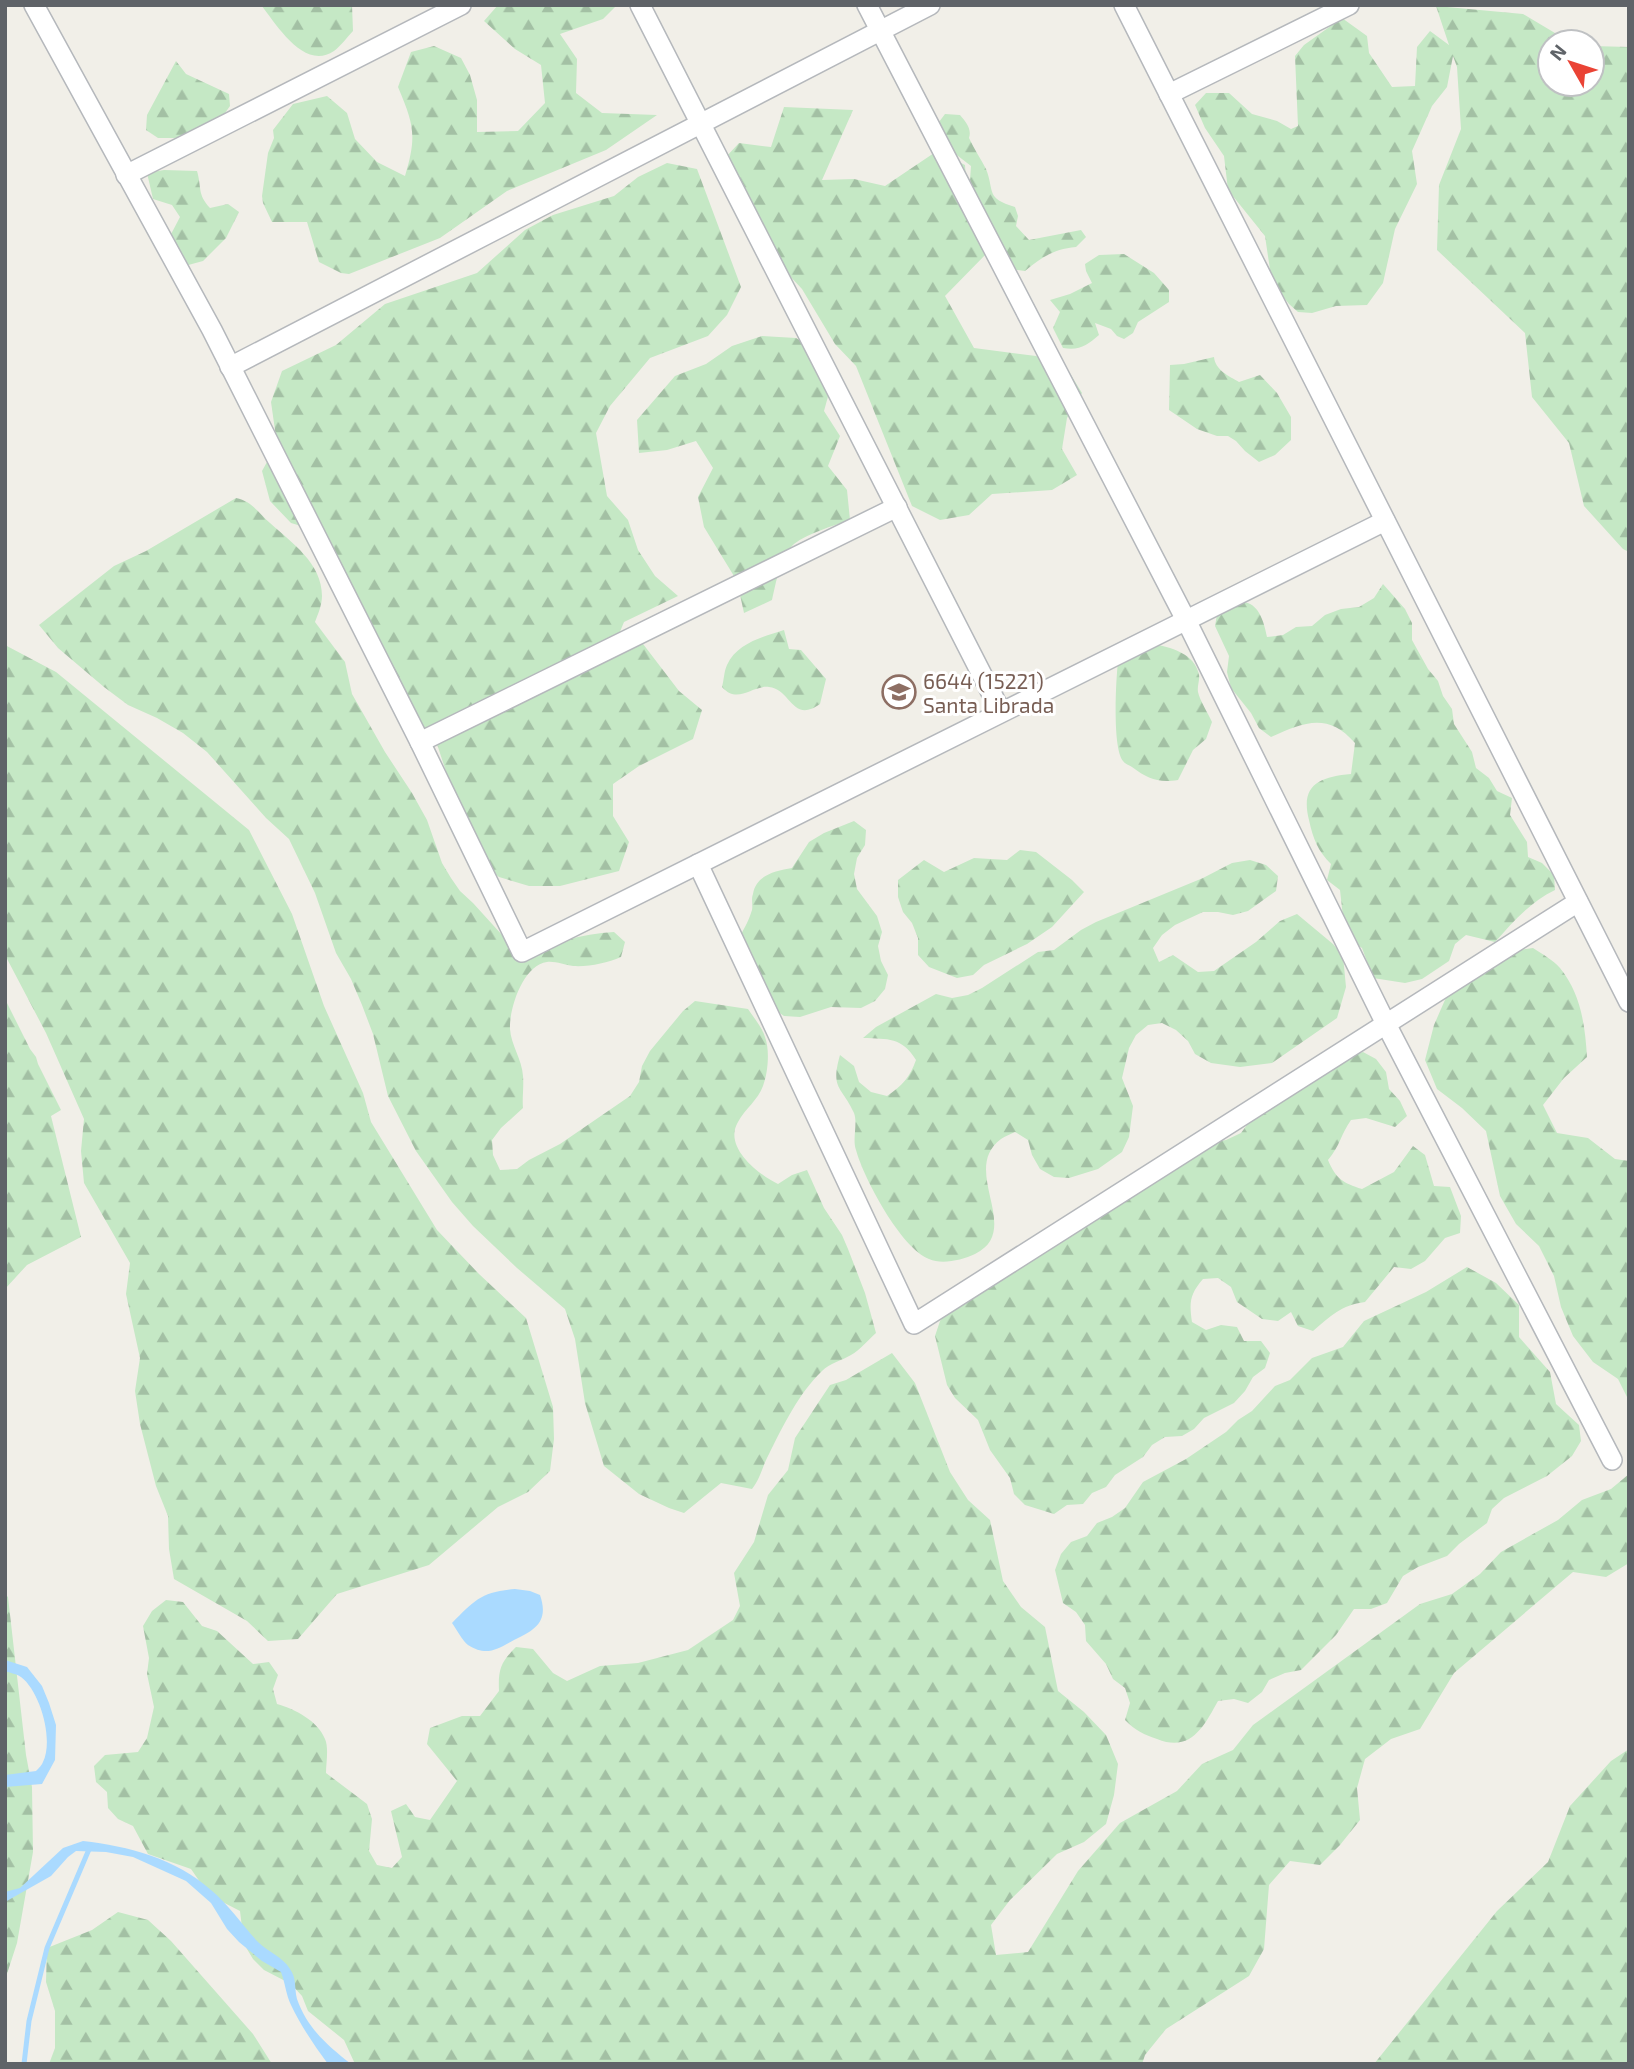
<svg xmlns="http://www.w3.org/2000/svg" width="1634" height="2069" font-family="'Exo 2',sans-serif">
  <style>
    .forest { fill: url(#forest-firs) }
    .water { fill: #aadaff }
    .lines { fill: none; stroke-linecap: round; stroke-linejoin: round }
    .stream { stroke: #aadaff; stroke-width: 5 }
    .minor-casing { stroke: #b5b8bc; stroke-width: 22 }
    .minor { stroke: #fff; stroke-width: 19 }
    .labels { text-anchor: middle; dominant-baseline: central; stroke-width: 6; stroke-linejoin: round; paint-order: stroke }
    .education-label { font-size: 21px; fill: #785e54; stroke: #fff; text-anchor: start }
  </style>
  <defs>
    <pattern id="forest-firs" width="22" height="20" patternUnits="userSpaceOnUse" patternTransform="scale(1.75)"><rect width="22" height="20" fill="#c5e8c5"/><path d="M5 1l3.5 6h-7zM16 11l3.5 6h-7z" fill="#a3c0a4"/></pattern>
  </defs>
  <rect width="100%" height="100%" fill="#f1efe8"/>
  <g class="forest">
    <path d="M261 5H352L353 31C347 37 341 46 334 51 304 71 277 25 261 5Z"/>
    <path d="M498 5H617L603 19 560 34 577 59 576 93 602 113 657 115 606 150 507 191 440 238 349 274 341 273 319 262 307 222H272L263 203 262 196 268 153 274 138 273 130 293 104 327 96 347 113 355 139 377 162 405 176C417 136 414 125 398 87L411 52 434 46 461 58 470 75 477 100V132L518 131 545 103 541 65 515 49 484 21Z"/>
    <polygon points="1436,6 1523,14 1570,42 1550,42 1550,84 1592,84 1592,46 1629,47 1629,552 1623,549 1584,506 1569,443 1532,397 1525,333 1437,250 1439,185 1461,129 1457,67 1453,56 1447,87 1432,106 1412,151 1417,184 1395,229 1383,283 1367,305 1336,306 1312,313 1298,312 1289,304 1272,283 1265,236 1228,190 1224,156 1205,128 1195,105 1206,93 1229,93 1252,114 1277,121 1291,129 1298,126 1295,56 1304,45 1342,18 1367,36 1369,53 1392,87 1415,86 1417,47 1430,31 1449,45"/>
    <polygon points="176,61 186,74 229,94 230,106 215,127 175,138 158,138 146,130 147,115"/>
    <polygon points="784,107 853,110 822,180 854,179 885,186 937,151 965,165 967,196 987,253 945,296 974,348 1036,356 1066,367 1082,393 1067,418 1062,449 1077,475 1052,490 992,494 969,515 940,520 912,506 856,366 835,344 802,289 760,244 725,158 739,143 771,147"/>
    <path d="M945 114 960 115C966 122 972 129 969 138 974 149 981 159 986 169 995 192 985 198 1015 207L1018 216 1016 226 1029 240 1081 230 1086 237 1076 247C1054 249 1042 257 1025 271L1010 269 975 193 970 180 971 166 949 149 939 122Z"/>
    <polygon points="667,163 697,169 741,287 727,315 708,336 650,358 610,406 596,433 607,496 628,520 638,550 655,576 678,596 624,622 612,651 640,640 679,691 702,710 693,739 639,766 613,784 613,816 629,842 619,871 560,886 529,886 499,877 474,857 436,741 395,696 338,587 338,556 321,532 291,523 270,501 262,471 277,444 271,402 282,371 336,345 385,304 477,273 525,230 553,215 614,196 638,177"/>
    <path d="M164 170 197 171C202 188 197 194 210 208L228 204 239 212 226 238 203 261 181 267 169 238 180 217 172 205 153 199 147 173Z"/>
    <path d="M1124 254 1154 273 1169 290V302L1138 322 1133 333 1124 339 1117 336 1111 329 1095 323 1099 335C1087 345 1080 351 1063 348L1053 328 1060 312 1050 300 1070 294 1092 283 1086 271 1085 264 1099 255Z"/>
    <path d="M762 336 796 338 822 353 832 382 824 411 840 436 828 466 847 490 850 520C833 526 808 533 794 544 780 557 776 583 772 600L744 613 737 581 704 527 698 497 713 468 696 441 667 450 639 453 637 420 675 376 706 364 732 346Z"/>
    <path d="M1214 357C1215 370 1229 376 1239 382L1260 375 1277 393 1291 417V440L1275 455 1259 462 1245 451 1236 441 1228 436H1217L1197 429 1169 410 1170 365 1184 364Z"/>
    <path d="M236 498C252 501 258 513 270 523 292 543 322 563 322 596 322 605 318 614 315 622L345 662 352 694 385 752 412 793 427 820 442 863 451 878 460 891 473 903 521 956C551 943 581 934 614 932L625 942 621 957C607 963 589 967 573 966 565 965 555 961 547 962 523 965 509 1009 510 1029 511 1045 522 1059 523 1076 524 1087 522 1098 523 1108L501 1128 492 1140 493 1155 500 1170 517 1169 529 1160 560 1144 630 1096 639 1082 642 1066 650 1051 683 1011 695 1001 748 1009C754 1018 762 1027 765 1037 770 1050 768 1073 763 1086 758 1100 745 1109 738 1122 723 1147 758 1174 778 1184L792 1175 807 1170 824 1208 842 1235 848 1249 865 1293 876 1333C868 1340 860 1350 851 1355 841 1361 830 1363 822 1371 799 1393 783 1426 769 1454 762 1467 761 1477 752 1489L721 1483 684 1513 669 1508 639 1494 604 1466 585 1403 575 1339 565 1309 517 1268 473 1226 452 1202 416 1151 388 1096 373 1034 362 1005 351 979 336 953 315 893 289 839 266 818 207 752 183 733 157 718 128 705 104 687 58 648 39 625 114 566 146 551Z"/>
    <path d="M1383 584 1405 609 1412 623V640L1428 669 1438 681 1443 696 1452 709 1454 724 1472 752 1476 768 1489 778 1497 791 1512 798 1510 815 1527 842 1528 857 1542 863 1554 875 1555 890C1530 902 1513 922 1495 942L1466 935 1455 944 1449 961 1422 979 1405 983 1373 978 1362 948 1350 940 1344 926 1340 890 1327 880 1331 864C1318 851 1313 839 1309 820 1300 785 1319 777 1351 774L1355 743C1328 712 1304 722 1271 737L1259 728 1251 713 1231 688 1227 672 1229 656 1215 626 1218 609C1249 593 1261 605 1267 637L1283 635 1296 627 1312 626 1325 615 1341 609 1359 607 1374 598Z"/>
    <path d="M784 630 789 649 801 650 826 679 820 704C792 724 791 689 769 687 752 685 738 705 722 687 724 680 724 671 727 665 737 643 763 637 784 630Z"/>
    <path d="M1152 644C1170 647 1195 653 1199 675 1200 680 1197 686 1198 692 1200 701 1208 713 1212 722L1206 739 1193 750 1178 780C1158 783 1148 779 1132 767 1129 765 1125 764 1123 761 1112 747 1116 680 1118 661Z"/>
    <polygon points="5,645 56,672 249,830 292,914 324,1006 363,1093 371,1122 437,1230 479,1274 526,1318 553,1407 554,1439 550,1471 528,1492 498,1507 429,1565 337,1594 298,1639 268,1641 247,1621 174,1579 169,1549 168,1516 156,1486 140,1424 135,1391 140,1358 126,1294 130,1263 84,1183 81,1151 84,1119 46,1033 5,955"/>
    <path d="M854 821 866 830 865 845 857 858 854 874 857 889 877 916 882 932 878 946 881 961 888 975 885 989 875 1001 861 1008 831 1007 800 1017 784 1016 771 1007 740 936C745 927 749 920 752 910 753 905 751 899 753 894 756 875 775 871 792 868L809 842 824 833Z"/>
    <polygon points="1020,850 1036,852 1072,880 1084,892 1052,927 1027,944 984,965 973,975 957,978 929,967 918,955 918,938 912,923 903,912 898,897 898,880 924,860 944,872 974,858 1007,860"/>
    <path d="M1250 860 1266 865 1278 876 1276 891 1248 911 1233 915 1218 912H1203L1175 925 1162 935 1153 948 1159 962 1173 955 1198 972 1214 971 1256 942 1280 921 1297 914 1333 944 1343 956 1346 987 1337 1018 1272 1063 1240 1067 1211 1063 1195 1054 1188 1041 1176 1030 1162 1023 1148 1025 1136 1035 1129 1048 1122 1078 1133 1106 1129 1137 1122 1152 1098 1169 1069 1178 1054 1177 1040 1169 1032 1155 1028 1140 1015 1132C1011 1134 1005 1136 1001 1139 959 1170 1024 1230 975 1254 962 1260 942 1265 929 1259 901 1248 864 1179 856 1150 852 1139 858 1124 854 1113 842 1086 830 1090 840 1055L854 1066 859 1082 871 1092 887 1096C902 1086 910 1077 916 1060 902 1037 888 1039 863 1038L876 1027 936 994 952 998 968 995 982 988 1038 952 1054 950 1081 930 1096 922 1203 878 1232 863Z"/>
    <path d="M1533 948C1542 954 1553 960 1560 968 1581 994 1585 1025 1587 1057L1564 1078 1543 1105 1557 1133 1588 1138 1615 1159 1629 1161V1401L1618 1379 1593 1362 1573 1336 1561 1307 1554 1276 1539 1246 1516 1224 1500 1196 1486 1131 1462 1108 1437 1089 1425 1060 1434 1025 1448 993 1500 953Z"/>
    <polygon points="5,999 30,1049 36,1057 38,1064 61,1110 51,1116 81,1237 27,1265 5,1289"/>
    <path d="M1363 1052 1376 1059 1386 1072 1389 1089 1400 1101 1407 1116 1395 1127 1366 1118 1351 1120C1341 1134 1340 1146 1328 1160 1336 1179 1343 1183 1362 1189L1394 1172 1413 1146 1425 1155 1434 1186 1450 1187 1461 1216 1460 1233 1445 1238 1425 1261 1411 1269 1394 1267 1365 1302C1341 1305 1331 1316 1313 1331L1298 1326 1291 1312 1278 1321 1262 1319 1237 1302 1231 1287 1218 1278 1203 1279C1190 1294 1189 1302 1192 1322L1206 1330 1221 1325 1237 1327 1244 1341H1261L1270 1353 1265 1368 1253 1377 1245 1391 1234 1403 1204 1418 1194 1429 1182 1436 1165 1437 1152 1445 1143 1457 1115 1475 1106 1487 1092 1493 1083 1504 1067 1505 1054 1514 1025 1505 1014 1494 1010 1478 990 1450 978 1420 955 1398 947 1385 935 1336 940 1321 950 1307 1193 1146 1226 1140 1241 1133 1260 1107 1272 1096 1304 1089 1319 1077 1331 1063Z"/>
    <path d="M1467 1267 1496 1283 1519 1305V1337L1550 1372 1556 1404 1579 1425 1581 1441 1572 1456 1547 1476 1504 1498 1492 1509 1487 1523 1459 1544 1447 1556 1418 1567 1403 1576 1387 1603 1371 1609H1354L1336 1635 1301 1670 1285 1673 1269 1680 1262 1692 1248 1703 1234 1699 1218 1701C1204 1726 1191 1753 1157 1739 1143 1734 1136 1731 1125 1720L1130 1703 1125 1688 1113 1679 1106 1664 1086 1641 1085 1625 1076 1612 1063 1603 1055 1570 1061 1554 1071 1542 1087 1536 1097 1523 1112 1517 1125 1508 1143 1482 1186 1459 1226 1432 1238 1420 1252 1411 1275 1386 1290 1380 1312 1358 1343 1347 1364 1321 1426 1292Z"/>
    <path d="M892 1353 915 1383 950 1472 968 1500 990 1520 1003 1581 1021 1607 1045 1627 1058 1691 1084 1712 1106 1735 1118 1764 1114 1795 1106 1824 1084 1842 1057 1854 1010 1900 991 1925 996 1955 1028 1952 1078 1871 1120 1823 1177 1791 1202 1764 1233 1750 1253 1725 1420 1604 1452 1594 1480 1574 1501 1552 1558 1520 1582 1500 1611 1489 1629 1474V1563L1606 1577 1573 1572 1454 1673 1420 1729 1391 1739 1365 1759 1357 1788 1360 1820 1340 1845 1320 1865 1290 1861 1269 1885 1264 1949 1249 1976 1166 2029 1145 2055 1142 2064H355L344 2040 308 2011 302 1996 291 1984 264 1970 253 1959 244 1944 240 1911 209 1895 191 1869 148 1854 133 1826 118 1819 108 1808 107 1792 96 1782 94 1766 105 1755 138 1752 147 1738 154 1707 147 1674 149 1658 143 1626 152 1611 166 1600 183 1602 202 1626 217 1631 253 1664 269 1662 278 1675 273 1689 277 1704C295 1709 318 1721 325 1739 329 1748 326 1763 326 1773L367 1804 372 1819 369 1851 377 1865 392 1868 402 1857 391 1811 406 1804 415 1817 430 1820 457 1781 427 1744 430 1728 462 1716H480L499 1691C498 1669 501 1662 516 1647L533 1649 553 1673 567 1681 600 1666 638 1663 688 1650 733 1620 740 1606 734 1573 754 1542 768 1495 788 1470 795 1438 830 1385 846 1380Z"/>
    <polygon points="5,1594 8,1597 26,1755 32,1787 33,1852 17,1943 5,1980"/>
    <polygon points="1629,1749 1629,2064 1374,2064 1497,1911 1548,1862 1570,1806 1611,1761"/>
    <polygon points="118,1912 148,1920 171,1941 253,2034 272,2064 49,2064 55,2048 55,2011 46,1982 47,1948 92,1930"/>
  </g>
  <g class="water">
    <path d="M515 1589 530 1591 540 1595C549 1621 536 1630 514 1640 497 1649 487 1657 468 1645 462 1640 457 1630 452 1623 475 1600 481 1592 515 1589Z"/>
    <path d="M5 1660 27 1667 42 1686 49 1703 56 1725 55 1760 42 1784 5 1787V1775L36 1771C39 1768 42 1765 43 1762 54 1740 40 1691 21 1677 17 1674 10 1673 5 1671Z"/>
    <path d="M83 1841C128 1846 177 1859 211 1890 229 1905 242 1925 258 1942 268 1952 283 1957 290 1969 297 1979 294 1988 297 1999 307 2028 328 2046 351 2064H328C314 2045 301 2026 291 2005 286 1995 285 1982 281 1972L262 1961 239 1942 227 1929 211 1903 186 1881 133 1857 106 1852 76 1851 68 1857 51 1876 5 1902V1892L20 1888 63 1848Z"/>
  </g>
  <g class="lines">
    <polyline class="stream" points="24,2064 29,2021 47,1948 90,1847"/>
    <defs>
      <g id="minor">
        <polyline points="34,5 212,330 420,742 522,952 1385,521"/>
        <polyline points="640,5 1001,712"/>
        <polyline points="867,5 1186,620 1386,1024 1612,1460"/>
        <polyline points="1124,5 1629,1002"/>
        <polyline points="1169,94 1349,5"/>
        <polyline points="126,175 461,5"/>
        <polyline points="230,367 930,5"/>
        <polyline points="420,742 897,507"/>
        <polyline points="698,864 914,1324 1578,902"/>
      </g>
    </defs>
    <use href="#minor" class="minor-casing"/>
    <use href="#minor" class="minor"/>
  </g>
  <defs>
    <symbol id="school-ring" viewBox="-11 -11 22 22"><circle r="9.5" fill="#fff" stroke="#8d6e63" stroke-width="1.5"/><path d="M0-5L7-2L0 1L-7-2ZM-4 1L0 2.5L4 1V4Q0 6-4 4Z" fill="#8d6e63"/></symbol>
  </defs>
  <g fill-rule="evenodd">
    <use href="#school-ring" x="880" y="673" width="38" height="38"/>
  </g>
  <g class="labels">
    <g class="education-label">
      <text x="923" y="680">6644 (15221)<tspan x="923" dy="24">Santa Librada</tspan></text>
    </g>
  </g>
  <rect width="1634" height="2069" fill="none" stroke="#5f6368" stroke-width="14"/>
  <g transform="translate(1571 63) rotate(309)"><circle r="33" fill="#ffffff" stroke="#bfc1c3" stroke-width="2"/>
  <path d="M0-5L12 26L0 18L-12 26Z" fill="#ea4335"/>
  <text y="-10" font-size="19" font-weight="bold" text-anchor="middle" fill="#5f6368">N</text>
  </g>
</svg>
